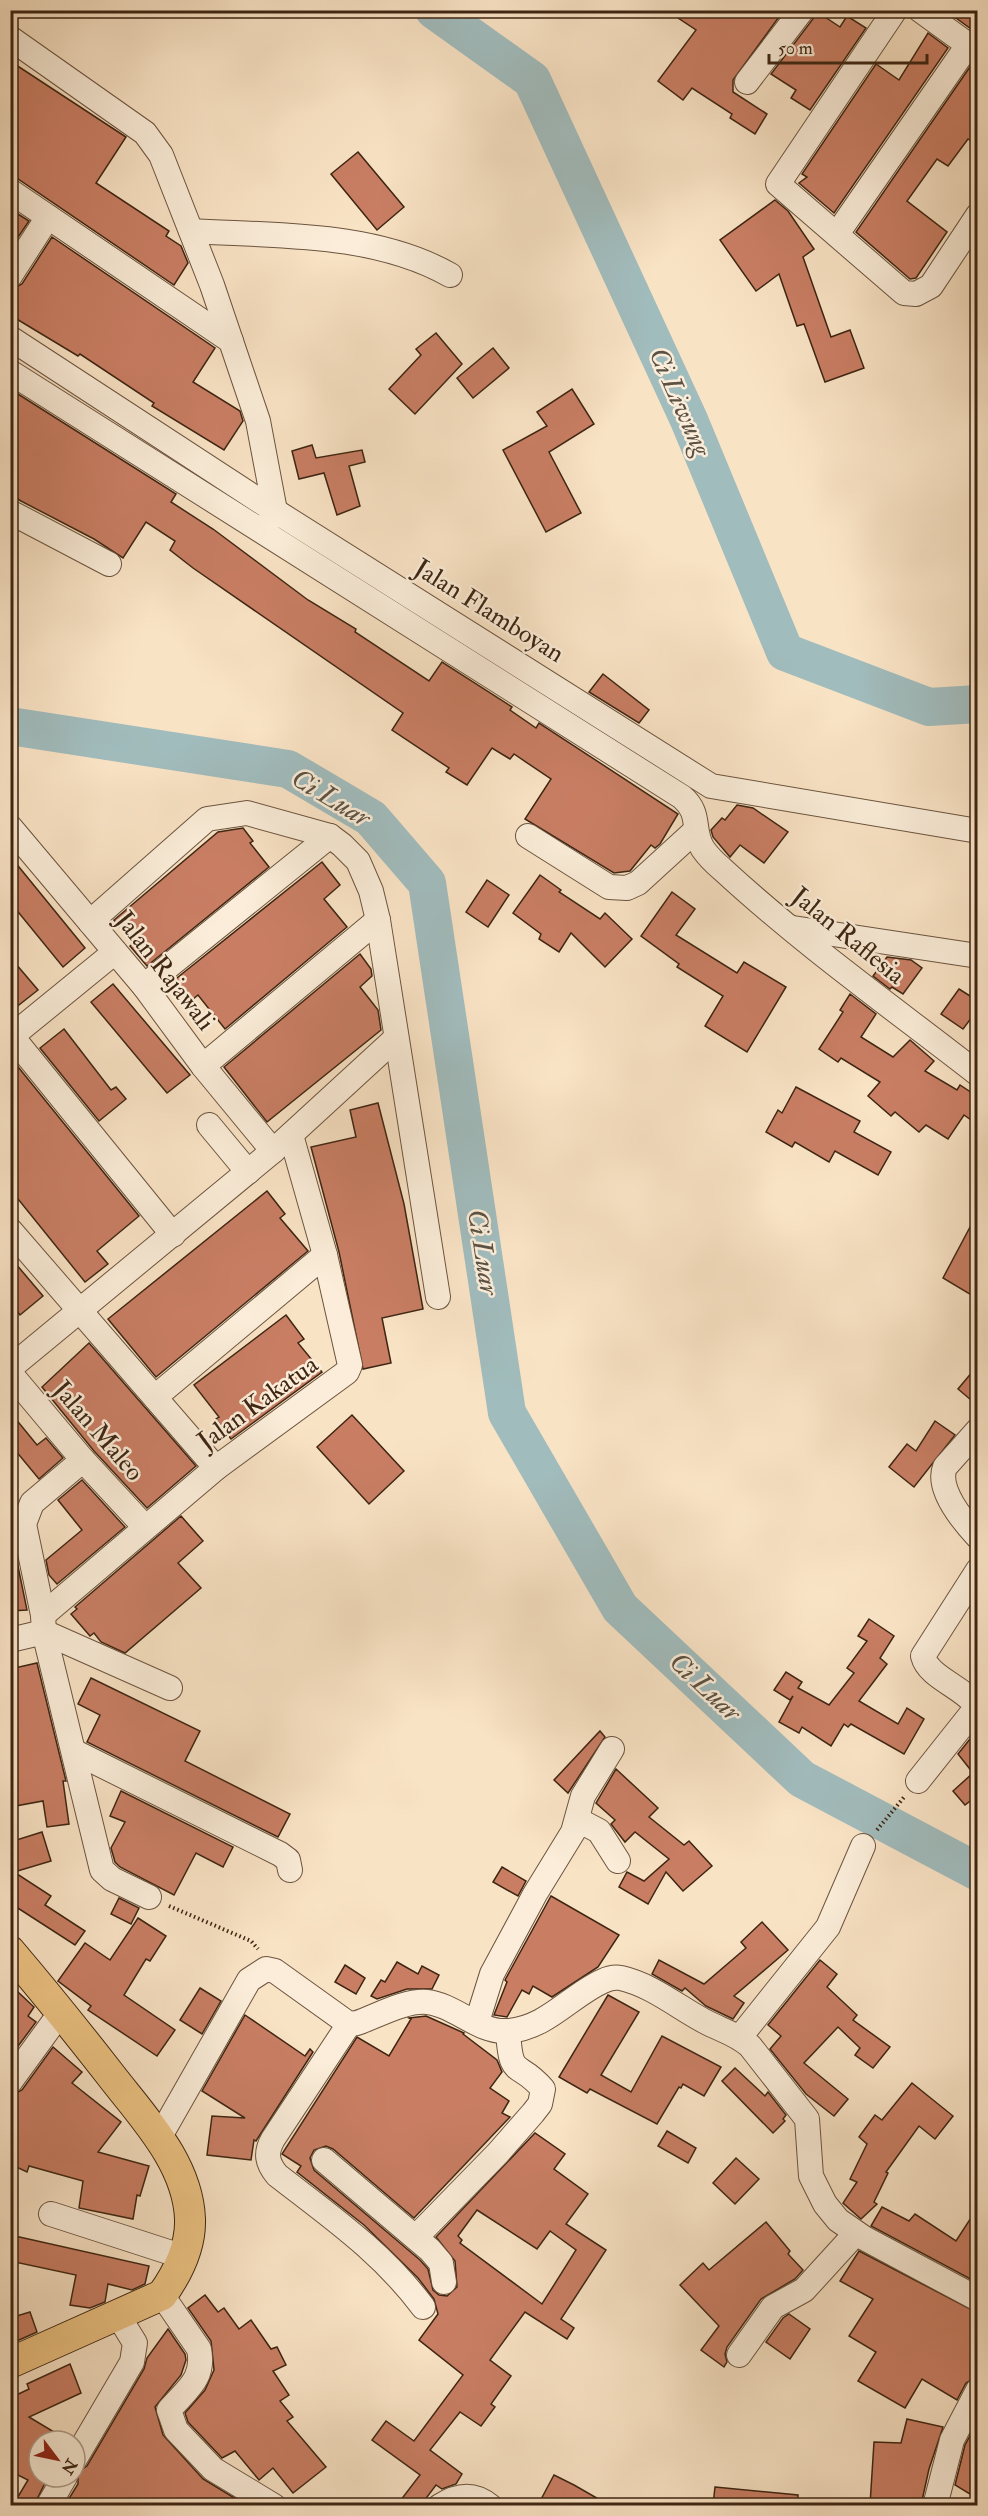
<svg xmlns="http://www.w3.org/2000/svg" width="988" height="2516" font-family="'IM FELL Double Pica',serif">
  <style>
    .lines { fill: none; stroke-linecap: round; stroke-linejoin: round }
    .river { stroke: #a1bcbd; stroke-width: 38 }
    .building { fill: #c97e64; stroke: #3d2512; stroke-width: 1.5; fill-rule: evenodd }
    .minor-casing { stroke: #6c543f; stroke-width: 26 }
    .major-casing { stroke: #3d2512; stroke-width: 32 }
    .path { stroke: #3d2512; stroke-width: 4; stroke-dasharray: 1.5 3; stroke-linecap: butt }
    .minor { stroke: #fbedd9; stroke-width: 24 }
    .major { stroke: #ecc282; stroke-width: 30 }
    .labels { text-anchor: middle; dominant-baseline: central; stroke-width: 5; stroke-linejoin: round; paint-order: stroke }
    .street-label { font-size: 26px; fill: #3d2512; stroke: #fbedd9 }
    .water-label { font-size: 27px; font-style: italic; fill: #5b5245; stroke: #fbedd9 }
  </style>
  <rect width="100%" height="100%" fill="#f9e3c5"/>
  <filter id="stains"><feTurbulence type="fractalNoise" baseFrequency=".00333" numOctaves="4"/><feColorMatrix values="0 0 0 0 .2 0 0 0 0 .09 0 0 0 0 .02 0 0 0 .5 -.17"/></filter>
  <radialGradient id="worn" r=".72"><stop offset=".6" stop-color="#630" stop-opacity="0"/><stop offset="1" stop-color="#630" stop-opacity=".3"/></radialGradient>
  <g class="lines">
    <g class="river">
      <polyline points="434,10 532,80 689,420 785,652 929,707 978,704"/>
      <polyline points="10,726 288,769 371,818 427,883 507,1413 620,1608 802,1779 978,1872"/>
    </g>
  </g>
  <g class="building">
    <polygon points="666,10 784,10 733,80 733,92 767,114 755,134 730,118 732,114 692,88 683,100 658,81 696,30"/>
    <polygon points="945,10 978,10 978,34"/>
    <polygon points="816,11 840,27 847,16 866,28 810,110 791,98 796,90 771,74 813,19"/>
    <polygon points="928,33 948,48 834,213 799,183 807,177 802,174 876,64 899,80"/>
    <polygon points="10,61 126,137 96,183 169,231 166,236 181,246 188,263 174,285 18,179 10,177"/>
    <polygon points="972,64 978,66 978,146 968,139 948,166 937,159 907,201 947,232 916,278 910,279 856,232"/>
    <polygon points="358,152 404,207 377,230 331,174"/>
    <polygon points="775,200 788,211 814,249 803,257 831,337 850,330 864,368 825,382 804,324 797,326 779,274 756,291 720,240"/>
    <polygon points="10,209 29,221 10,249"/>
    <polygon points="52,237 215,348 193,382 240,411 243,421 224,450 152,406 154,403 80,354 78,356 10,315 10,290 22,284"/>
    <polygon points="436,333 462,364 415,414 389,389 421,355 416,349"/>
    <polygon points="493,348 509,368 473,398 457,378"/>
    <polygon points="10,389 176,494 171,502 213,529 308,600 356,629 355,632 429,681 442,662 512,707 510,710 536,728 539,723 678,814 660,844 655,848 651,845 630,871 614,873 525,819 551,779 514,754 510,759 492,748 467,785 446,772 449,768 392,730 403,713 193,568 170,550 175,541 146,522 123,558 94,539 21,501 10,494"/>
    <polygon points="572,389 594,424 549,452 581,513 546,532 503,450 547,426 537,412"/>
    <polygon points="312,445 316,458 362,450 365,462 349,466 360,506 337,515 324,473 299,479 292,451"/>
    <polygon points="603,674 649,710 639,723 589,692"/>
    <polygon points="737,805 753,808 788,832 764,863 740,845 730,857 713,837 711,830 722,818 725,820"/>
    <polygon points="243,828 253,841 250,843 269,867 147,966 130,946 134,943 114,920 218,832"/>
    <polygon points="10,856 85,948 63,967 10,902"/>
    <polygon points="322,862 340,885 324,899 347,927 225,1029 198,995 186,1005 168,985"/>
    <polygon points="540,875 561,890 559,892 600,919 605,913 632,939 605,967 571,933 559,952 539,939 541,934 513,913"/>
    <polygon points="487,880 509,895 488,927 466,912"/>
    <polygon points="672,892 695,909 676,935 737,973 744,962 786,987 747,1052 705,1026 723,996 677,967 679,964 641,936"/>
    <polygon points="360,954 371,969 372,976 360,987 378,1010 381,1030 267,1122 224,1067"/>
    <polygon points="10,957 38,990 10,1012"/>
    <polygon points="887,957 911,960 922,968 903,994 892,987 890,989 873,976"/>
    <polygon points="113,984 190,1075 167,1093 91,1002"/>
    <polygon points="959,989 978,1001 978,1009 963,1029 941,1014"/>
    <polygon points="850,994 876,1014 861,1037 893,1057 910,1040 934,1061 925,1071 957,1090 960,1085 978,1097 978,1125 964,1115 948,1139 926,1125 919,1132 895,1112 891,1116 868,1096 880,1082 841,1058 838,1062 819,1049 843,1012 840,1010"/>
    <polygon points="64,1029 111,1090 116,1087 126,1099 99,1121 40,1048"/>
    <polygon points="10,1057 139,1216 97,1251 108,1264 85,1282 10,1189"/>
    <polygon points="796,1087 860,1121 854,1132 891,1152 878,1175 835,1151 829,1162 795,1142 792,1147 766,1132 778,1110 782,1113"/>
    <polygon points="378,1103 404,1204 423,1309 382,1318 391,1363 363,1369 339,1252 311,1147 356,1137 350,1110"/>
    <polygon points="267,1191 285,1214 280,1218 308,1251 156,1377 108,1319"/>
    <polygon points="978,1212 978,1299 943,1278"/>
    <polygon points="10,1257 43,1296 20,1315 10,1302"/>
    <polygon points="286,1315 304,1339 298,1343 322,1372 231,1439 216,1419 219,1417 194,1385"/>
    <polygon points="89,1343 196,1466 147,1508 94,1451 42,1387"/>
    <polygon points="978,1365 978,1406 958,1389"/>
    <polygon points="10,1412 37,1445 46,1438 63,1458 39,1479 10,1444"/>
    <polygon points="352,1415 404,1471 369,1504 317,1447"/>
    <polygon points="935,1421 955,1435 914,1487 889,1467 907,1444 916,1451"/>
    <polygon points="82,1480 125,1527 57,1584 49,1575 46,1560 82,1530 58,1500"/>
    <polygon points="181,1516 203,1541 178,1563 201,1588 125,1653 101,1642 94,1633 90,1636 71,1614 77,1609 75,1607"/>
    <polygon points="10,1542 13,1542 27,1610 10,1611"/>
    <polygon points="869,1619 894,1636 880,1658 887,1664 859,1701 898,1724 907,1708 924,1719 904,1754 851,1724 848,1727 844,1724 831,1746 802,1727 799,1733 779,1722 793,1696 790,1700 774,1690 786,1672 802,1682 798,1688 829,1705 854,1673 847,1668 867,1641 858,1636"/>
    <polygon points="37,1663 66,1781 63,1781 69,1824 47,1827 43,1801 10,1807 10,1669"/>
    <polygon points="91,1678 200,1731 185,1761 290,1814 278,1837 87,1742 100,1715 78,1704"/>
    <polygon points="978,1729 978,1795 965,1805 953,1791 973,1773 958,1754"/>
    <polygon points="600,1731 605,1737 568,1793 554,1780"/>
    <polygon points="616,1769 658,1808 649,1817 684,1845 689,1841 712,1866 683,1891 666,1872 648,1904 619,1887 627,1872 644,1881 669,1859 635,1832 625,1842 611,1824 615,1820 596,1803"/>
    <polygon points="121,1791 233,1847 223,1867 196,1853 174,1895 120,1867 115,1862 111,1848 125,1822 110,1816"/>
    <polygon points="42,1832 51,1861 14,1872 51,1896 45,1905 85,1931 75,1945 10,1903 10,1842"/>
    <polygon points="502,1867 526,1881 518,1896 493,1882"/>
    <polygon points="551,1896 619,1935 598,1967 552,1997 533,1986 529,1994 522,1990 507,2017 494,2015 507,1982 505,1980"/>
    <polygon points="119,1898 139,1908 131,1924 111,1914"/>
    <polygon points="138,1918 166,1936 150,1961 146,1959 124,1995 175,2030 157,2056 88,2010 91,2006 58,1981 85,1943 110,1960"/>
    <polygon points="762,1922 788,1950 734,1996 744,2003 733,2019 706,2006 685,1988 682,1991 652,1974 659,1960 704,1984 746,1948 741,1942"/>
    <polygon points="820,1960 837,1974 827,1987 857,2015 853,2020 890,2047 873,2068 855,2055 860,2048 838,2027 804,2063 848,2099 834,2116 806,2094 770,2049 781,2036 768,2025"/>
    <polygon points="397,1962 418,1974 422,1966 439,1975 432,1989 407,1989 377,1999 371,1996 381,1980 385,1982"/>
    <polygon points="345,1965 365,1978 356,1994 335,1982"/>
    <polygon points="200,1988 221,2001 202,2034 180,2020"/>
    <polygon points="18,1992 34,2007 28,2016 36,2022 10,2057 10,2001"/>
    <polygon points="608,1995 639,2012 601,2075 631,2092 662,2036 721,2067 704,2096 683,2084 681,2088 679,2087 657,2124 590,2089 587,2093 559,2077"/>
    <polygon points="245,2015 305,2056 310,2049 313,2052 256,2141 254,2140 251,2160 207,2155 212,2116 245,2118 202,2091"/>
    <path d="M426 2016 464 2033 463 2034 497 2060 502 2072 490 2088 509 2101 502 2113 510 2117 414 2218 333 2149 326 2146 314 2150 310 2158 314 2170 420 2260 428 2269 433 2290 439 2295 447 2296 457 2287 455 2261 436 2237 535 2133 565 2154 554 2169 588 2194 566 2224 606 2250 561 2319 574 2328 567 2339 525 2312 490 2360 511 2376 491 2404 495 2407 481 2426 460 2412 430 2450 462 2474 456 2484 442 2489 436 2485 421 2505H397L420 2475 372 2440 386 2421 414 2441 463 2375 419 2340 438 2314 434 2299 418 2278 364 2225 297 2172 301 2166 282 2154 357 2037 389 2056 411 2019 409 2018ZM477 2210 537 2249 550 2231 576 2250 542 2304 460 2243 462 2240 458 2236Z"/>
    <polygon points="53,2047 82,2072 72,2083 121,2122 98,2152 149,2166 140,2196 137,2195 133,2219 79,2208 83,2181 29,2166 27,2172 10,2164 10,2096 22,2090"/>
    <polygon points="735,2068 765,2096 768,2092 786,2115 783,2119 785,2121 773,2133 722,2081"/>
    <polygon points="912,2083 953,2116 935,2139 919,2126 886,2172 888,2173 874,2202 877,2204 861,2219 843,2203 857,2182 850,2179 867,2144 859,2137 875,2115 882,2120"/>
    <polygon points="667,2131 696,2148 688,2163 658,2146"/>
    <polygon points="736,2158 759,2179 735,2204 713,2183"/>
    <polygon points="882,2207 909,2221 915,2214 956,2241 978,2207 978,2283 871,2226"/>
    <polygon points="766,2222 790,2251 788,2254 803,2270 795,2279 761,2299 727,2347 725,2354 727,2362 724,2367 701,2350 719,2326 680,2285 703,2263 709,2270"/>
    <polygon points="15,2236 149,2266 145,2284 132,2290 108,2284 105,2302 90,2308 70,2305 76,2275 10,2261"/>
    <polygon points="859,2251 978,2313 978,2376 966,2383 957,2400 922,2379 905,2408 858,2381 876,2352 849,2336 873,2299 840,2281"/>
    <polygon points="205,2295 218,2312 224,2308 239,2329 251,2320 271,2349 277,2347 286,2365 273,2371 289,2395 280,2401 293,2417 287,2421 326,2467 293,2493 273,2468 259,2480 235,2451 222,2458 188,2422 185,2413 205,2390 214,2370 211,2341 188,2308"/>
    <polygon points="30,2312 37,2332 10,2344 10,2318"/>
    <polygon points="789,2314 810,2329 790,2359 766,2342 783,2318"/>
    <polygon points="168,2329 185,2354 186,2360 181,2375 155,2407 163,2435 203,2479 246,2505 65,2505 78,2484 78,2472 87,2466 144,2369 147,2358"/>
    <polygon points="70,2364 81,2393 29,2417 69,2441 39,2441 39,2477 48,2477 34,2505 13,2505 28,2480 10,2471 10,2398 29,2389 27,2384"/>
    <polygon points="907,2419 943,2427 929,2469 921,2505 870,2505 874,2442 901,2443"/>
    <polygon points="971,2434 978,2436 978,2499 955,2485 965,2445"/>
    <polygon points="554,2475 574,2485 609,2505 538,2505"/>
    <polygon points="715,2487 798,2495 798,2505 713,2505"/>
  </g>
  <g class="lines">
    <defs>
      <g id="minor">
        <polyline points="895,10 778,184 904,293 916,294 931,286 978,215"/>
        <polyline points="920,10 978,52"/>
        <polyline points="10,38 145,133 161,155 212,285 258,421 275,511 271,518"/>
        <polyline points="747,82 802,10"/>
        <polyline points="10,191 231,341"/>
        <path d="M191 231C276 236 374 232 450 275"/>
        <polyline points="837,234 968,45"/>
        <polyline points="10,276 48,217"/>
        <polyline points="10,338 275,511 711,786 978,831"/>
        <path d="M10 372 682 797C702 814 691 830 703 849 708 856 716 864 722 869 802 943 892 1007 978 1074"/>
        <polyline points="10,512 109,564"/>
        <polyline points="10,827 144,986 203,1066 273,1151"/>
        <polyline points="528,836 609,887 627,888 638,883 696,830"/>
        <polyline points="90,922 207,819 247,813 330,836 342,845 358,861 371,891 378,920 438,1297"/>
        <polyline points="793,928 978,956"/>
        <polyline points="144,986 330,836"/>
        <polyline points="10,1034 173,1235"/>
        <polyline points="12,1036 115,952"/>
        <polyline points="203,1066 378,920"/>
        <polyline points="209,1125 248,1172"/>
        <polyline points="10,1230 216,1468"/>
        <polyline points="10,1368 273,1151 395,1039"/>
        <polyline points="10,1373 83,1460 144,1526"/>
        <polyline points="155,1397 325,1255"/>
        <path d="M978 1430 945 1467C936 1489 963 1521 978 1537"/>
        <polyline points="83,1460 32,1503 24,1524 43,1615 44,1632 102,1870 112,1879 149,1897"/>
        <polyline points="43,1615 216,1468 347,1372 350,1365 325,1255 291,1135"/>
        <polyline points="10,1640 44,1632 170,1688"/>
        <polyline points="75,1752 280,1854 288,1860 290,1870"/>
        <path d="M918 1781 972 1713 975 1704C961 1686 928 1677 923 1656L978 1570"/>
        <polyline points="578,1820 599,1831 618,1861"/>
        <polyline points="477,2022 492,1974 535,1894 573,1832 583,1796 612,1749"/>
        <path d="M349 2024 273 2139C265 2153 267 2163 277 2175 331 2217 382 2252 423 2307"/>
        <polyline points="740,2037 828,1927 863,1846"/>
        <polyline points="10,2082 61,2012"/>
        <path d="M159 2138 249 1980 266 1969 275 1971 349 2024 357 2023C377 2016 405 2000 427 2002 455 2005 479 2033 507 2031 546 2029 571 1995 603 1981 609 1978 615 1977 621 1978 652 1985 679 2008 706 2022 721 2030 737 2034 750 2046L807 2119 811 2176 825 2204 838 2220 864 2238 978 2299"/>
        <polyline points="324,2160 430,2250 441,2263 444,2282"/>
        <polyline points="51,2214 184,2257"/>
        <path d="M416 2237 498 2153 533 2113 540 2104 543 2089C517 2059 511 2081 508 2031"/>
        <path d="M162 2295 199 2349C205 2379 187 2389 169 2410L176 2430 213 2469 274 2506"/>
        <polyline points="739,2355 773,2307 804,2290 856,2233"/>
        <polyline points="75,2459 132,2362 135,2343 119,2317"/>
        <polyline points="48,2506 65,2477"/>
        <path d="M440 2506C457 2495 473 2492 490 2506"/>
        <polyline points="935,2506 952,2440 978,2390"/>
      </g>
      <path id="major" d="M10 1951C44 1991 77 2032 109 2073 141 2115 188 2162 190 2219 191 2247 177 2274 162 2295L10 2363"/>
    </defs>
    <use href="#minor" class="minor-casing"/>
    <use href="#major" class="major-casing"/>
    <g class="path">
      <polyline points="877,1830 905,1796"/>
      <polyline points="169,1906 251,1941 258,1949"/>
    </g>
    <use href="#minor" class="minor"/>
    <use href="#major" class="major"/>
  </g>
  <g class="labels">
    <g class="street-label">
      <text transform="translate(489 611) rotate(32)">Jalan Flamboyan</text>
      <text transform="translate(848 936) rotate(39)">Jalan Raflesia</text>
      <text transform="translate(165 971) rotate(52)">Jalan Rajawali</text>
      <text transform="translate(258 1403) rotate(-36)">Jalan Kakatua</text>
      <text transform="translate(98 1431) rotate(49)">Jalan Maleo</text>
    </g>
    <g class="water-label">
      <text transform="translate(680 402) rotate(66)">Ci Liwung</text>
      <text transform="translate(331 798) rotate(31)">Ci Luar</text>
      <text transform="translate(483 1252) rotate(81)">Ci Luar</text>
      <text transform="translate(705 1687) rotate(43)">Ci Luar</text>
    </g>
  </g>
  <rect width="988" height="2516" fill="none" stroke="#f9e3c5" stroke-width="36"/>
  <rect x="12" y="12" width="964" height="2492" fill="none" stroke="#3d2512" stroke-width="3"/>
  <rect x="18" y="18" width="952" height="2480" fill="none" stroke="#3d2512" stroke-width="1.5"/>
  <g transform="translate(57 2459) rotate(122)"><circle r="28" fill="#fbedd9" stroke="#af9d89" stroke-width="1.5"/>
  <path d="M0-4.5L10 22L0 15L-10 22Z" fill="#8f2418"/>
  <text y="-9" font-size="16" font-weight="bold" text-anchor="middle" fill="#3d2512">N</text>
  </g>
  <path d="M769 54v9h158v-9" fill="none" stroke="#3d2512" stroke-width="3"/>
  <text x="778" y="54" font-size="18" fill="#3d2512" stroke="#fbedd9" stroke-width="4.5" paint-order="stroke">50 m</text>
  <rect width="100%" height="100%" filter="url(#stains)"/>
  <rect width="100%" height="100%" fill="url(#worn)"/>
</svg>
